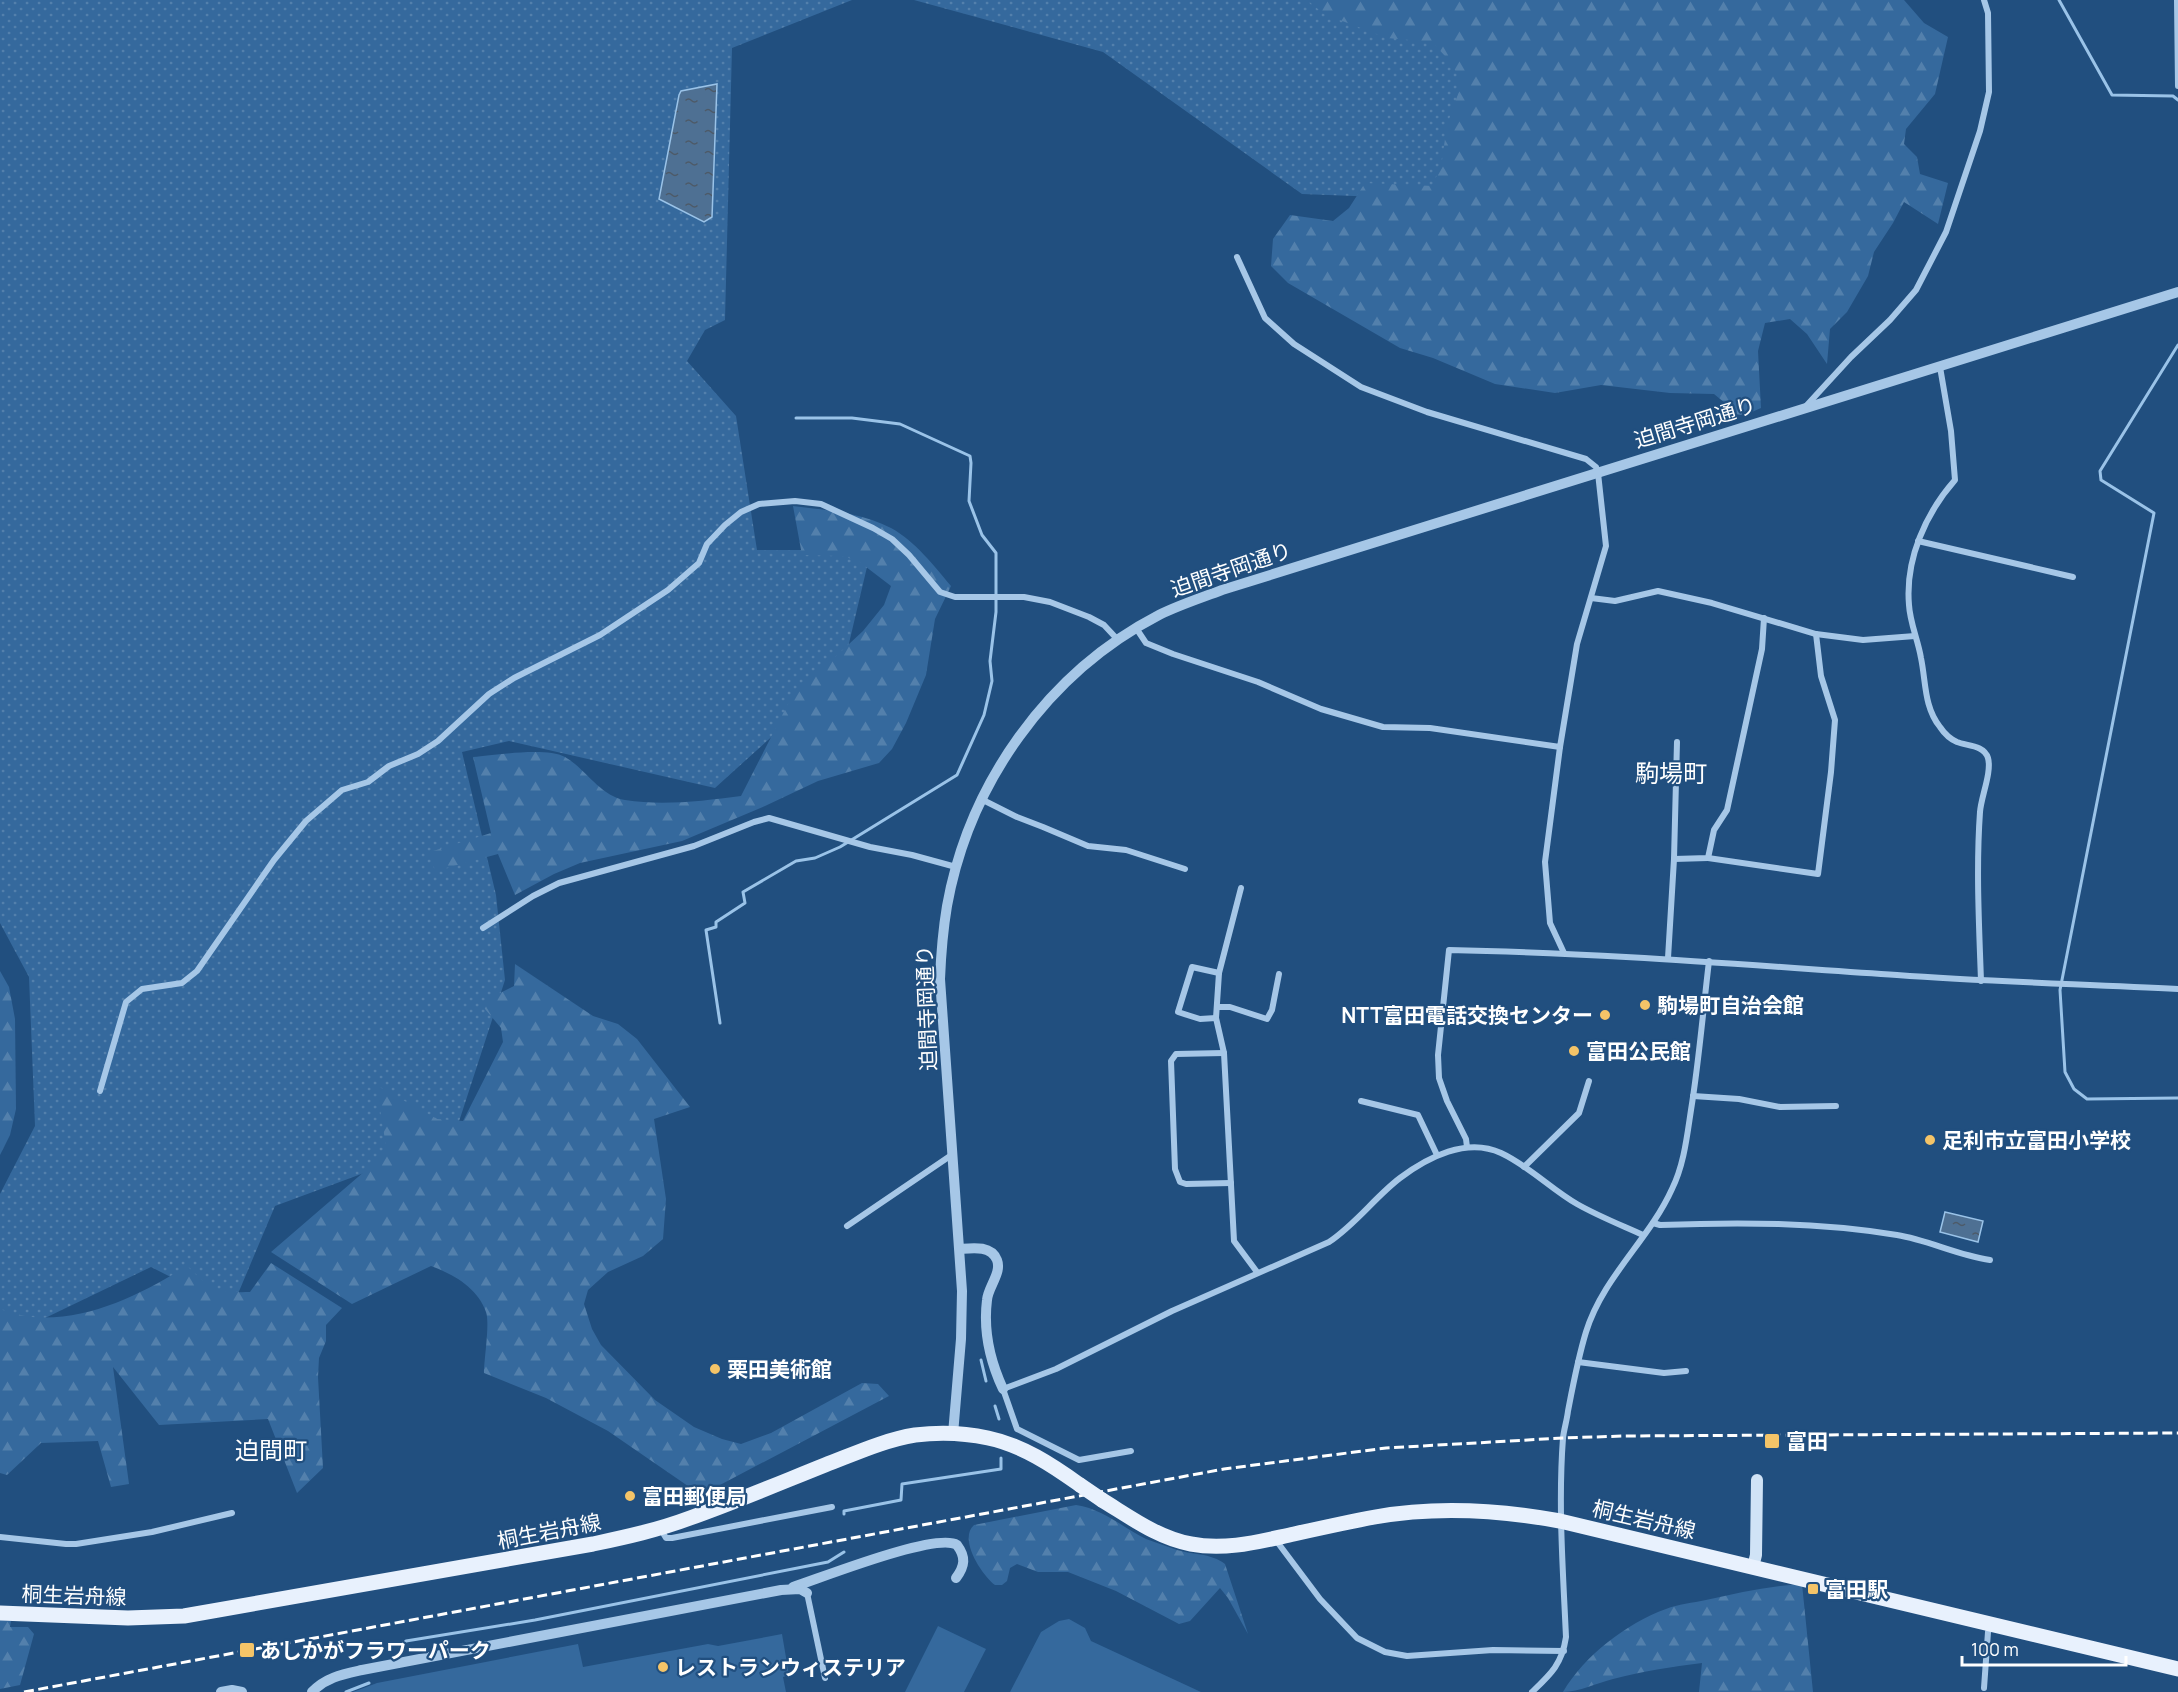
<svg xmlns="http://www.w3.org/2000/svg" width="2178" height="1692" font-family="Manrope,'Noto Sans JP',sans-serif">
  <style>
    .grass { fill: url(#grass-dots) }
    .forest { fill: url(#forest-firs) }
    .garden { fill: #35699d }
    .water { fill: url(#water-ripples); stroke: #9ac3e8; stroke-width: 1.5 }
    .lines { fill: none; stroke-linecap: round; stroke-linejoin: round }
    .stream { stroke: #9ac3e8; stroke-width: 3 }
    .minor { stroke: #a6c7e7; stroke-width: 6 }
    .tertiary { stroke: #a6c7e7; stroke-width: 10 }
    .secondary { stroke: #d0e3f6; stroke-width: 12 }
    .primary { stroke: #e8f1fd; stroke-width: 15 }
    .rail { stroke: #fff; stroke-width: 3; stroke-dasharray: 10 4.5; stroke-linecap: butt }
    .primary-bridge { stroke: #e8f1fd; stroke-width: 15 }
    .poi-dot { fill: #f4c468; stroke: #214f7f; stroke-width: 2 }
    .labels { text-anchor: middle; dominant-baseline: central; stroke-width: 4.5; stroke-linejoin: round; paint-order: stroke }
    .street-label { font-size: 21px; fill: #fff; stroke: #214f7f }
    .poi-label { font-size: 21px; font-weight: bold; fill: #fff; stroke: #214f7f; text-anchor: start }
    .quarter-label { font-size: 24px; fill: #fff; stroke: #214f7f }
  </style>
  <defs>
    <pattern id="grass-dots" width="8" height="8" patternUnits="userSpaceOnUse" patternTransform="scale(1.5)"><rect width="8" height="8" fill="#35699d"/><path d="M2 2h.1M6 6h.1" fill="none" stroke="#5380ac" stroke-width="1.8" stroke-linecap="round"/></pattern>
    <pattern id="forest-firs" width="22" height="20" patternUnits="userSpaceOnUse" patternTransform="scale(1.5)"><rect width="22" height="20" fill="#35699d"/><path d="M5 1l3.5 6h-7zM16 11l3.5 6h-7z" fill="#5380ac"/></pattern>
    <pattern id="water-ripples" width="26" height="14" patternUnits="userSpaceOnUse" patternTransform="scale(1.5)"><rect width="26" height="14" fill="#4e7093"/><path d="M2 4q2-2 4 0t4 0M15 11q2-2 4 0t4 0" fill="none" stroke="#4d5a68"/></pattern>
  </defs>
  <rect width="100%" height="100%" fill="#214f7f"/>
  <g class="grass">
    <polygon points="0,0 852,0 732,48 725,320 705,330 687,361 736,416 757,550 871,550 842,673 715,788 509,741 462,752 496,895 505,980 453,1140 275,1206 232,1308 151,1267 14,1333 0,1310 0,1194 35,1126 29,977 0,923"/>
    <polygon points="914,0 1511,0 1458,200 1302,194 1103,52"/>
  </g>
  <g class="forest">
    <polygon points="1307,0 1904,0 1924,23 1948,37 1935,94 1906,129 1904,144 1917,157 1920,174 1948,183 1938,224 1904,202 1893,223 1874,252 1868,276 1847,312 1830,329 1827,364 1807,334 1790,319 1765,323 1758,351 1761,408 1745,415 1732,414 1725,403 1714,394 1670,393 1601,385 1555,393 1495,384 1433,358 1400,348 1288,283 1271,266 1273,239 1290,215 1333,221 1349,208 1365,183 1433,186 1442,160 1447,125 1458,94 1459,76 1445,56 1432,42 1387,38 1324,14"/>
    <path d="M793 506C826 510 862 513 891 528 915 541 934 566 951 586L935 619 926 675 906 723 892 749 879 763 818 781 765 806 682 841 580 863 554 874 515 895 498 854 435 871 430 852 491 833 473 757C496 755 546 747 565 757 586 769 600 796 625 800 662 806 703 801 741 796L791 698 863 631 884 605 891 586 857 560 840 556 802 555Z"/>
    <path d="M515 964 593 1016 618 1024 637 1039 690 1107 654 1119 666 1199 663 1239 643 1256 608 1272 588 1290 584 1304 592 1329 601 1345 655 1400 694 1427 722 1439 741 1444 771 1433 862 1383 878 1384 889 1396 701 1495 608 1431 546 1398 484 1373C484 1360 490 1323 486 1312 478 1288 453 1274 431 1266L352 1304 271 1252 387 1152 376 1085 437 1119 463 1121 503 1042 501 1028 480 1003 514 986Z"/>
    <polygon points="0,971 9,987 15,1019 16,1109 10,1135 0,1155"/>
    <path d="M271 1263 342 1308 326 1325V1341L319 1358 318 1377 323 1468 297 1493 268 1419 159 1425 113 1367 129 1484 111 1487 98 1441 41 1443 7 1475 0 1473V1309C10 1312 21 1316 32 1317 87 1322 142 1294 187 1266 211 1289 216 1293 250 1292Z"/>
    <path d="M1076 1505C1103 1509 1122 1527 1146 1539 1156 1543 1167 1546 1177 1550 1193 1555 1211 1553 1225 1564L1248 1634 1228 1598 1220 1588 1190 1621 1179 1624 1116 1591 1068 1572H1038L1017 1564 1010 1568 1007 1581 1002 1585H995C982 1575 958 1539 974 1525Z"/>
    <path d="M1802 1584 1813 1692H1699L1702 1663C1671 1667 1643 1671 1613 1679 1597 1683 1579 1692 1563 1692 1584 1656 1627 1623 1666 1609 1678 1604 1693 1603 1706 1600 1738 1593 1769 1586 1802 1584Z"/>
    <polygon points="0,1620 11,1621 10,1627 28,1627 34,1634 20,1685 0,1689"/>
  </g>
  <g class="garden">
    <polygon points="1069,1619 1085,1628 1091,1641 1201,1692 1010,1692 1041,1632 1059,1621"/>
    <polygon points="938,1626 986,1649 964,1692 905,1692"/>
    <polygon points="782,1634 789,1675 783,1677 786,1692 353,1692 377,1683 578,1644 583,1667 708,1644 718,1646"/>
  </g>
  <g class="water">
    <polygon points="717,84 712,217 704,222 659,199 679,95 681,91"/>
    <polygon points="1945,1212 1983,1221 1978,1242 1940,1232"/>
  </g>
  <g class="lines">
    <g class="stream">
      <polyline points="2059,0 2112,95 2173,96 2178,100"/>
      <polyline points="2178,345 2100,471 2101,480 2154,513 2060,990 2065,1072 2074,1089 2087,1099 2178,1098"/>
      <polyline points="720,1023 706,930 716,927 716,922 745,903 743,892 796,861 815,858 840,847 957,775 984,715 992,681 990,661 996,612 996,553 982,535 969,501 971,463 970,456 900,424 852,418 796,418"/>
      <polyline points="981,1360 986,1381"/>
      <polyline points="995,1406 999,1419"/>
      <polyline points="844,1514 844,1511 901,1500 902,1484 1001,1469 1001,1458"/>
      <polyline points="400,1647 406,1641 535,1620 828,1562 844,1552"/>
      <polyline points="346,1692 369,1683"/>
    </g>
    <g class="minor">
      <polyline points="2177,0 2178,86"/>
      <path d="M1940 367 1951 431 1955 480C1926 513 1905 559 1909 605 1910 623 1918 640 1921 658 1926 682 1924 707 1940 727 1944 733 1950 739 1957 742 1967 746 1984 745 1988 758 1992 772 1981 797 1980 812 1976 868 1979 924 1981 981"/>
      <polyline points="1807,405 1851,357 1890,320 1916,290 1946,232 1980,131 1989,92 1988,13 1984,0"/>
      <polyline points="1918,541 2073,577"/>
      <polyline points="1591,598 1615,601 1658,591 1712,603 1816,634 1863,640 1915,636"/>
      <polyline points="1136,628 1146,643 1173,654 1258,682 1321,709 1383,727 1430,728 1560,747 1577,644 1606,546 1598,473 1596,467 1586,459 1427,412 1361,387 1294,344 1265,318 1237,257"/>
      <polyline points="1560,747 1545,862 1550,923 1564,953"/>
      <polyline points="981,799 1017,817 1043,827 1088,846 1126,850 1185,869"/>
      <polyline points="1708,858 1818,874 1831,772 1835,720 1821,676 1816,634"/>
      <polyline points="1674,859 1708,858 1714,830 1727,810 1762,649 1764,618"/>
      <polyline points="1241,888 1219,973 1216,1018 1224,1053 1234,1241 1257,1272"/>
      <polyline points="483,928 533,896 559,883 694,846 754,822 769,818 870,847 912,855 956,867"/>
      <polyline points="1668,958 1674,859 1677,742"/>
      <polyline points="1217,1007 1230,1007 1267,1019 1272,1010 1279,974"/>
      <polyline points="1216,1018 1200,1019 1178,1012 1192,967 1219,973"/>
      <polyline points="1224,1053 1176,1054 1171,1061 1175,1169 1180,1182 1186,1184 1231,1183"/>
      <polyline points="100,1091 126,1002 142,989 182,983 197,971 274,860 306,821 342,790 368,782 389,766 418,754 438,741 489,694 514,678 600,635 668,590 699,563 707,544 725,525 741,512 759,504 795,501 821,504 873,528 892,539 909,555 940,592 955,597 1024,597 1050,602 1089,617 1104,625 1118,640"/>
      <polyline points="1693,1096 1739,1099 1780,1107 1836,1106"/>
      <polyline points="1361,1101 1418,1115 1437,1155"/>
      <path d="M1467 1147 1466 1139 1447 1101 1439 1078 1438 1055 1449 950C1599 953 1747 965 1897 975 1991 982 2084 984 2178 989"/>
      <polyline points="1524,1167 1579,1113 1589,1081"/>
      <path d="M1653 1223 1660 1225C1738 1222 1819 1222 1897 1235 1928 1240 1957 1255 1990 1260"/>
      <polyline points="847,1226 953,1154"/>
      <polyline points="1578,1362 1664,1373 1686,1371"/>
      <path d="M1131 1451 1079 1460 1017 1429 1003 1389 1056 1369 1172 1311 1329 1242C1356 1224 1375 1197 1400 1178 1428 1157 1467 1137 1501 1153 1529 1166 1551 1189 1577 1204 1598 1216 1621 1225 1643 1235"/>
      <polyline points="660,1528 666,1538 672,1538 832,1507"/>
      <polyline points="0,1537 66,1544 76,1544 152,1532 232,1513"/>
      <polyline points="1275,1539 1320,1599 1357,1638 1385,1652 1407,1656 1493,1650 1564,1651"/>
      <polyline points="807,1593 825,1678"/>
      <polyline points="1984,1688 1988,1632 1991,1625"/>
      <path d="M1532 1692C1551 1674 1562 1664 1566 1637 1563 1571 1558 1504 1563 1438 1564 1429 1567 1420 1568 1411 1573 1385 1578 1358 1586 1332 1603 1277 1649 1240 1672 1189 1684 1165 1687 1136 1691 1110 1699 1061 1703 1011 1709 961"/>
    </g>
    <g class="tertiary">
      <path d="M960 1249C972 1248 991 1245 997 1260 1002 1273 988 1287 987 1300 983 1332 990 1361 1003 1389"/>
      <path d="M953 1434 961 1339 962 1291 940 979C941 954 943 930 947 906 969 784 1047 673 1159 615 1179 605 1201 598 1222 590L2178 292"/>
      <path d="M793 1587C821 1578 936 1532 957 1545 966 1557 965 1566 956 1578"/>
      <polyline points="221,1692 232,1690 242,1692"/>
      <path d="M312 1692C326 1677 344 1674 362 1670L781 1590 800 1589 807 1593"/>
    </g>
    <polyline class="secondary" points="1753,1567 1756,1555 1757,1480"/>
    <g class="primary">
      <path d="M1102 1500C1130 1517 1158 1538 1191 1544 1226 1551 1261 1541 1294 1534 1321 1528 1348 1522 1375 1517 1436 1506 1500 1510 1560 1521L2178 1669"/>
      <path d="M0 1613 128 1618 184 1616 593 1544C626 1537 658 1530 690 1518 735 1502 780 1483 825 1465 854 1454 884 1440 915 1435 939 1432 965 1433 988 1438 1022 1445 1052 1465 1080 1485"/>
    </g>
    <polyline class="rail" points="24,1692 1224,1469 1386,1448 1563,1438 1624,1436 2178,1433"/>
    <polyline class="primary-bridge" points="1080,1485 1102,1500"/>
  </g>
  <g class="poi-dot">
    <circle cx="1645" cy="1005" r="6"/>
    <circle cx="1605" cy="1015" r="6"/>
    <circle cx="1574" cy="1051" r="6"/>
    <circle cx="1930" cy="1140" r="6"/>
    <circle cx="715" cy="1369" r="6"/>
    <rect x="1764" y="1433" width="16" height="16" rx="3"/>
    <circle cx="630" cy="1496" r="6"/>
    <rect x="1807" y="1583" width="12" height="12" rx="3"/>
    <rect x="239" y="1642" width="16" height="16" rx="3"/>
    <circle cx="663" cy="1667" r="6"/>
  </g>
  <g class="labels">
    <g class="street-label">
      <text transform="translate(1695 422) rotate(-17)">迫間寺岡通り</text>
      <text transform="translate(1231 569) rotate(-19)">迫間寺岡通り</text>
      <text transform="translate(926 1008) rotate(-92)">迫間寺岡通り</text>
      <text transform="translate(1644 1519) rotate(13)">桐生岩舟線</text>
      <text transform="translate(549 1531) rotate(-11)">桐生岩舟線</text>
      <text transform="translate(74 1595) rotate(2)">桐生岩舟線</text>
    </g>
    <g class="poi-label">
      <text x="1657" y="1005">駒場町自治会館</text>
      <text x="1593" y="1015" text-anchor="end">NTT富田電話交換センター</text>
      <text x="1586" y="1051">富田公民館</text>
      <text x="1942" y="1140">足利市立富田小学校</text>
      <text x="727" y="1369">栗田美術館</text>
      <text x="1786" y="1441">富田</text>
      <text x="642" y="1496">富田郵便局</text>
      <text x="1825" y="1589">富田駅</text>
      <text x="260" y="1650">あしかがフラワーパーク</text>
      <text x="675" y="1667">レストランウィステリア</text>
    </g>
    <g class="quarter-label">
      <text x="1671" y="772">駒場町</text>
      <text x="271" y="1449">迫間町</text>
    </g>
  </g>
  <path d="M1962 1656v9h164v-9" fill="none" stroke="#ffffff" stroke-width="3"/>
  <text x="1971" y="1656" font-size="18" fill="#ffffff" stroke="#214f7f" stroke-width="4.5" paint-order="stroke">100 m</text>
</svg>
